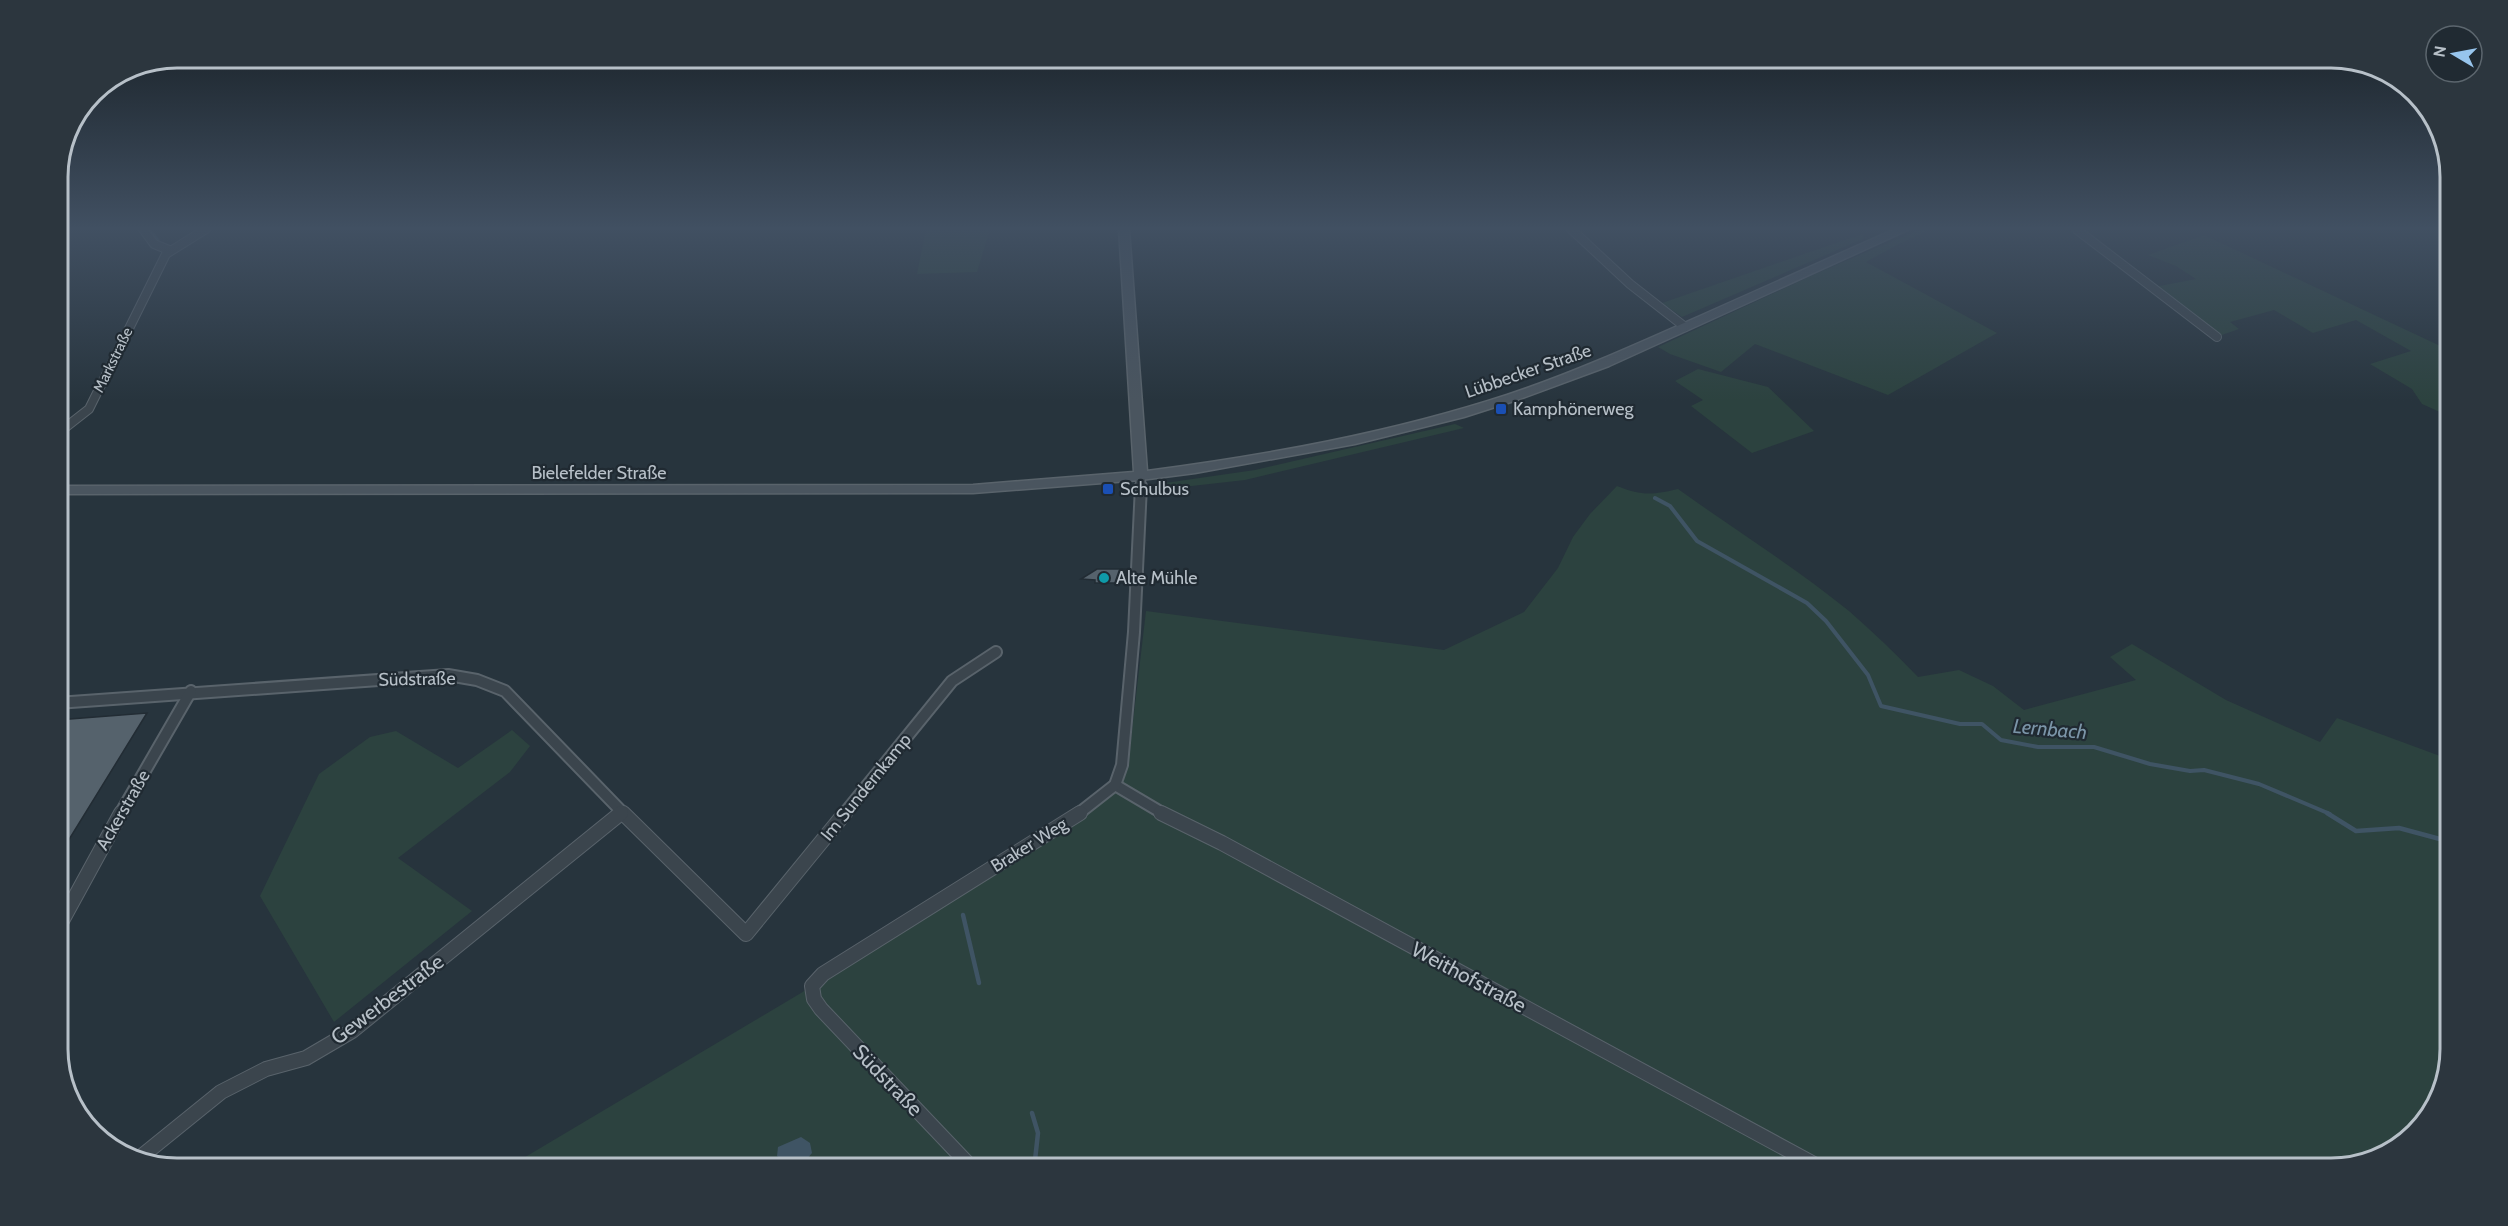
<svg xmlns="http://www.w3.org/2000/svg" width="2508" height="1226" font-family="Cabin,sans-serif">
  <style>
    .green { fill: #2c423f }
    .water { fill: #3f5464 }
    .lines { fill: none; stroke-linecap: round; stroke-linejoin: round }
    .stream-far2 { stroke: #3f5464; stroke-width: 3 }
    .stream-far1 { stroke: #3f5464; stroke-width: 4 }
    .stream { stroke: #3f5464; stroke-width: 4.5 }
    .building { fill: #55626c; stroke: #222c34; stroke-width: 1.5 }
    .street-far2-casing { stroke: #59636b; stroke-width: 10 }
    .street-far1-casing { stroke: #59636b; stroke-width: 14 }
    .street-casing { stroke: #59636b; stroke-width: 16 }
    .secondary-casing { stroke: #59636b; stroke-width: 3 }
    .street-far2 { stroke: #3b454d; stroke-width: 8 }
    .street-far1 { stroke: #3b454d; stroke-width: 10 }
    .street { stroke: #3b454d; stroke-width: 14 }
    .secondary { fill: #4a555f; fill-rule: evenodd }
    .transit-dot { fill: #1a4fb4; stroke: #202a32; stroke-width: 2 }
    .culture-dot { fill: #0f9aa8; stroke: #202a32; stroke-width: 2 }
    .labels { text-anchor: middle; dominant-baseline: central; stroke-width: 4.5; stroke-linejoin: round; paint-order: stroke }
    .far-street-label { font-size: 15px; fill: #b7c0c8; stroke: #202a32 }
    .street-label { font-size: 18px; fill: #b7c0c8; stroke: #202a32 }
    .poi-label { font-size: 18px; fill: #b7c0c8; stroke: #202a32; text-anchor: start }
    .water-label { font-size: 20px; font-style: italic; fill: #7b95a8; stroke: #202a32 }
    .near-street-label { font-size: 21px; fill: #b7c0c8; stroke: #202a32 }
    .rim { fill: none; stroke: #b7c0c8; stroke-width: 3 }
  </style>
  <rect width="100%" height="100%" fill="#27343d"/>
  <g class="green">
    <polygon points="926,229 990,229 977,272 917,274"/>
    <polygon points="1921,229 1931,229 1897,245 1866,262 1997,333 1888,395 1755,344 1721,372 1670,354 1658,347 1815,274"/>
    <polygon points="1862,234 1865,238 1682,317 1662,303"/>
    <polygon points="2204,235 2451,351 2451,417 2422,404 2412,389 2370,364 2411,351 2356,320 2313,333 2274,310 2230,322 2239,329 2219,336 2154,287 2196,279 2176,266 2148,255"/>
    <polygon points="1698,369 1768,387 1814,431 1752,453 1691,406 1703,400 1675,381"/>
    <polygon points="1455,424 1464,428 1245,480 1147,491 1158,484 1255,470"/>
    <path d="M1617 486C1642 496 1652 495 1678 489 1735 530 1795 567 1849 611 1873 632 1896 654 1918 677L1959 670 1993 686 2024 710 2136 680 2110 657 2132 644 2226 700 2320 742 2337 718 2451 760V1049L2439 1102 2398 1149 2332 1169H505L801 993 1093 809 1117 780 1129 756 1146 611 1444 650 1524 612 1558 568 1573 537 1590 514Z"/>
    <polygon points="512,730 530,746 510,772 398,858 472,911 334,1022 260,896 319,774 370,737 396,731 458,768"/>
  </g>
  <polygon class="water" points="801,1137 810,1143 812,1153 807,1159 788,1166 777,1156 778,1147"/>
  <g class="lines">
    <polyline class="stream-far2" points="149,229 158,240"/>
    <polyline class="stream-far1" points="1655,498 1670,506 1697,541 1807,603 1826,621 1868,675 1881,706 1960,724 1982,724 2001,740 2038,747 2094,747 2150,764 2190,771 2204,770 2259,784 2330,814"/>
    <g class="stream">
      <polyline points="2327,813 2356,831 2399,828 2451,842"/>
      <polyline points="963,915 979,983"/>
      <polyline points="1032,1113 1038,1133 1034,1169"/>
    </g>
  </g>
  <g class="building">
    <polygon points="1097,569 1125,569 1124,583 1095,583 1095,580 1081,579"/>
    <polygon points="147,713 57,859 57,720"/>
  </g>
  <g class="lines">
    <defs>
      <g id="street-far2">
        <polyline points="143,229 154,244 169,250"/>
        <polyline points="1571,229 1630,284 1685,327"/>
        <polyline points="2076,229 2217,337"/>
        <polyline points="57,434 89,409 166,254 206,229"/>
        <polyline points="1140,488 1141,476"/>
      </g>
      <g id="street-far1">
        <polyline points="57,703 448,675 477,680 505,691 624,814"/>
        <polyline points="1115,785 1164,814"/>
        <polyline points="120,814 191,691"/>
        <polyline points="619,814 622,812"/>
        <polyline points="844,814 952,681 996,652"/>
        <polyline points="1078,814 1115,785 1122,765 1134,632 1141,486"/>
      </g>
      <g id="street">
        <polyline points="623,813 746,934 845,813"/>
        <polyline points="1161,813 1222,843 1823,1169"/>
        <polyline points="57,930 121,813"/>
        <polyline points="137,1160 221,1092 266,1069 306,1058 352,1031 621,813"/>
        <polyline points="973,1169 821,1009 814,999 812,986 823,974 1080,813"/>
      </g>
      <path id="secondary" d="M1119 229H1129L1147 471C1268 455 1391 433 1507 395 1573 373 1637 344 1700 316 1765 287 1830 258 1895 229H1910L1609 366 1517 400 1464 417 1355 444 1195 473 1141 480 973 493 57 494V486L973 485 1134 472Z"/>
    </defs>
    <use href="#street-far2" class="street-far2-casing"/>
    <use href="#street-far1" class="street-far1-casing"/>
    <use href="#street" class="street-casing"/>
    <use href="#secondary" class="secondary-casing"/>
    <use href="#street-far2" class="street-far2"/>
    <use href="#street-far1" class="street-far1"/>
    <use href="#street" class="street"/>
    <use href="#secondary" class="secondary"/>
  </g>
  <linearGradient id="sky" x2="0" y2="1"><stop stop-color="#151d22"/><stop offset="0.57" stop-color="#415062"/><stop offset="1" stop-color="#415062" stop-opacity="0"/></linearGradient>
  <rect width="2508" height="401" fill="url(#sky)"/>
  <g class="transit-dot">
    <rect x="1495" y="403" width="12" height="12" rx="3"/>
    <rect x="1102" y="483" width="12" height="12" rx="3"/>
  </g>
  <circle class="culture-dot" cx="1104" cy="578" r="6"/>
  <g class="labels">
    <g class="far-street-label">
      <text transform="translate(113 360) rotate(-64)">Markstraße</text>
    </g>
    <g class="street-label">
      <text transform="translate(1528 371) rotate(-19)">Lübbecker Straße</text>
      <text x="599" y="473">Bielefelder Straße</text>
      <text transform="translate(417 679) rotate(-1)">Südstraße</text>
      <text transform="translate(866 787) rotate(-51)">Im Sundernkamp</text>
      <text transform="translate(123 810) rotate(-60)">Ackerstraße</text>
      <text transform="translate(1029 845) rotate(-32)">Braker Weg</text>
    </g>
    <g class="poi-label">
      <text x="1513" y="409">Kamphönerweg</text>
      <text x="1120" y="489">Schulbus</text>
      <text x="1116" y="578">Alte Mühle</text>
    </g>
    <g class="water-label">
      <text transform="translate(2050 729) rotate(5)">Lernbach</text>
    </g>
    <g class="near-street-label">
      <text transform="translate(1469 977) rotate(28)">Weithofstraße</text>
      <text transform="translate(387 999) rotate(-37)">Gewerbestraße</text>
      <text transform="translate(888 1080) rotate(46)">Südstraße</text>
    </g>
  </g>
  <path d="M0 0H2508V1226H0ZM177 68H2331A109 109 0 0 1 2440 177V1049A109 109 0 0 1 2331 1158H177A109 109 0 0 1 68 1049V177A109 109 0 0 1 177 68Z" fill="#2c363e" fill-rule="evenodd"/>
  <path class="rim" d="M177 68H2331A109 109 0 0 1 2440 177V1049A109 109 0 0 1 2331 1158H177A109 109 0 0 1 68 1049V177A109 109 0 0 1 177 68Z"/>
  <g transform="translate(2454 54) rotate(280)"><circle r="28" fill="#202a32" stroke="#5c666e" stroke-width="1.5"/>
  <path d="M0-4.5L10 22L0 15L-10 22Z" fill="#97c5ed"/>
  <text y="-9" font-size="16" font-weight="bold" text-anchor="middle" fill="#b7c0c8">N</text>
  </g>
</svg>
